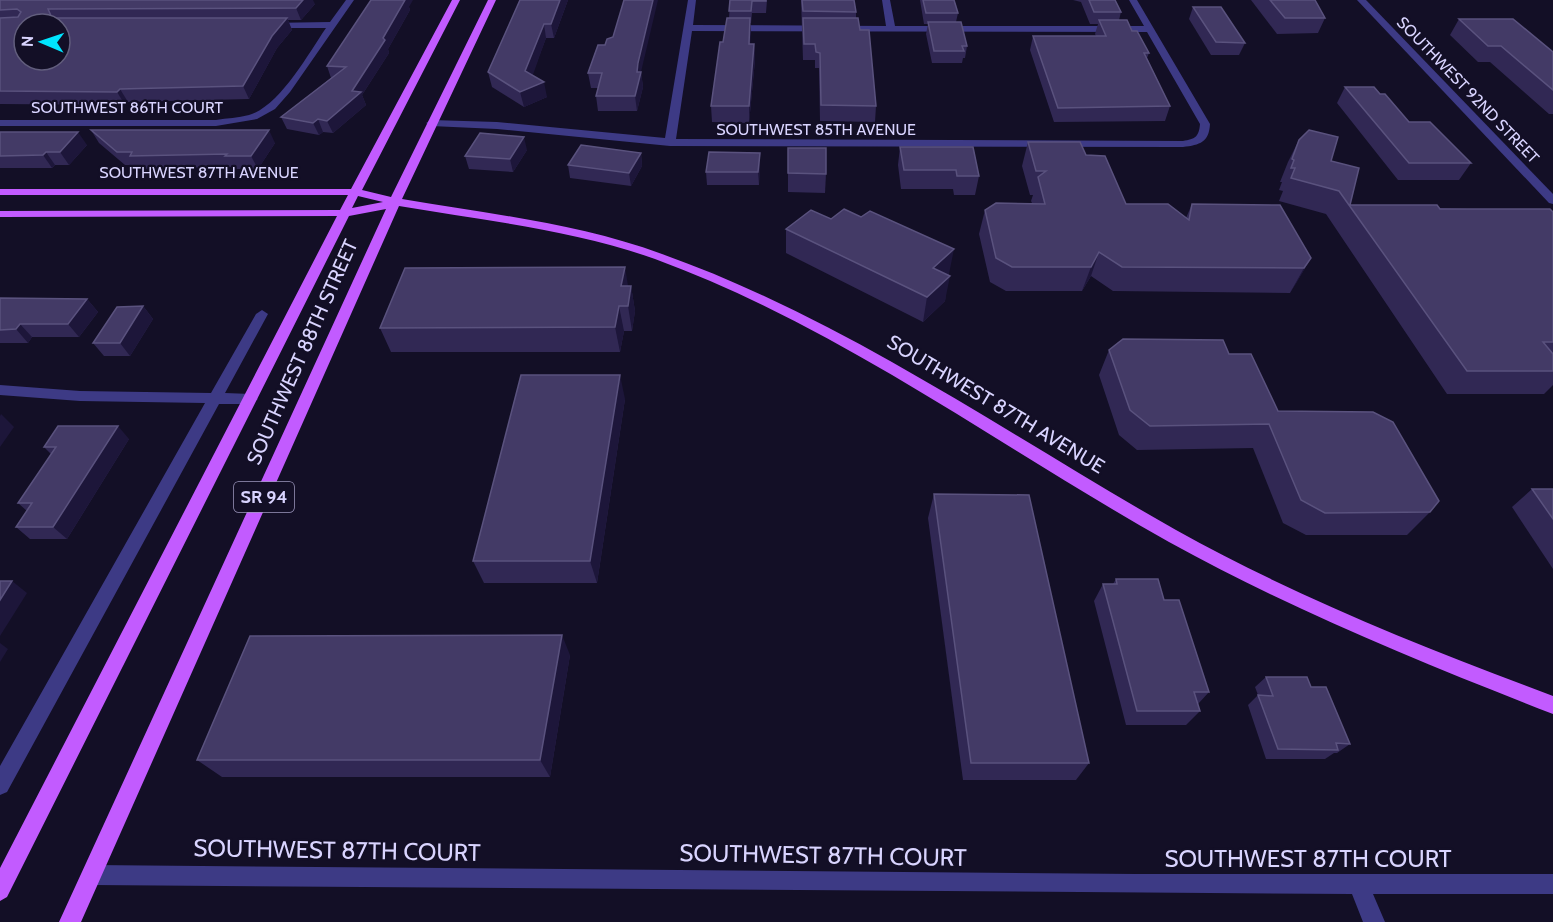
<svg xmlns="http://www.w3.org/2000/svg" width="1553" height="922" font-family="Cabin,sans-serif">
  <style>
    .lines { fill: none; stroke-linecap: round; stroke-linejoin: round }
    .minor { fill: #3d3a85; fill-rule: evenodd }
    .major { fill: #c25bff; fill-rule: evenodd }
    .wall { fill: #312854 }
    .shaded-wall { fill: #1d163a }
    .building { fill: #433a66; stroke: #5a527e; stroke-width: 1.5; fill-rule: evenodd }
    .labels { text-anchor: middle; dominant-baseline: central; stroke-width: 4.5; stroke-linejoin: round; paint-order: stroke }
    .far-street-label { font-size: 16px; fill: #d9d4ff; stroke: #130f26 }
    .shield { fill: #130f26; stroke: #9e99be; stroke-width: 1.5 }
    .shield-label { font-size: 18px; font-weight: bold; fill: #d9d4ff }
    .street-label { font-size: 20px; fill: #d9d4ff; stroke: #130f26 }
    .near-street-label { font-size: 24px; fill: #d9d4ff; stroke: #130f26 }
  </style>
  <rect width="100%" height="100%" fill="#130f26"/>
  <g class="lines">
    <g class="minor">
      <path d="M346 0H354L290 92 275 109 257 119 216 126H0V120H216C227 118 238 118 249 115 280 106 308 54 326 28H270L267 27V23L330 22Z"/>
      <path d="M688 0H696L693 25 886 26 882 0H890L895 26H1144L1129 0H1137L1210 124C1209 142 1200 145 1183 147L670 146 497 129 431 126 426 123 431 120 497 122 665 138ZM692 31 1147 32 1200 124C1199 137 1195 139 1183 141L676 139Z"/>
      <polygon points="1357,0 1366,0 1553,194 1553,204 1549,203"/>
      <polygon points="262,310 268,314 225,393 251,394 258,399 251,404 219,404 7,792 0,795 0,766 205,403 80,401 0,395 0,385 80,391 211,393 256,314"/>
      <polygon points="92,865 1136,874 1553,874 1553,894 1373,894 1385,922 1363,922 1352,894 92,885 85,882 82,875 85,868"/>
    </g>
    <path class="major" d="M452 0H460L362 190 391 197 488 0H496L402 199C490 214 577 223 662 254 847 320 1006 434 1176 530 1296 597 1425 648 1553 696V714C1422 663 1292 610 1169 542 998 446 840 327 655 259 571 229 486 221 399 206L81 922H59L386 209 349 216 7 897 0 901V868L337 216 0 217V211L340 210 348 195H0V189H351ZM358 196 383 202 352 208Z"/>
  </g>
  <g class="wall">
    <polygon points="0,0 315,4 301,20 288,20 292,30 277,48 249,99 128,102 125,105 0,104"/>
    <polygon points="520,0 568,0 554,38 546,38 532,75 547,97 524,107 492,87 488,72"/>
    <polygon points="730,0 767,0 766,13 752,13 751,23 750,23 750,44 754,44 755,60 749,123 712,122 711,106 723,42 729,18"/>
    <polygon points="801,0 854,0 856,12 856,18 860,30 876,106 875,122 820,121 819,68 815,68 815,60 803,60"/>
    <polygon points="920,0 954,0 958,13 956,22 967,46 965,58 963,58 962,63 932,63 926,34 928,24 924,24"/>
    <polygon points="1073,0 1115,0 1121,12 1119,20 1132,31 1149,53 1147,58 1170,106 1165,121 1054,122 1030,50 1033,36 1096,36 1095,34 1098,24 1090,24 1081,2"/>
    <polygon points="1251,0 1315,0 1325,18 1318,33 1277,34"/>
    <polygon points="409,7 410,10 388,49 389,53 362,95 366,105 333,133 323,132 319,135 287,129 281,117 331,78 327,66"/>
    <polygon points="1193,7 1245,43 1239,55 1211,55 1189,19"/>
    <polygon points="1459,19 1553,52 1553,114 1549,114 1490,62 1478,62 1450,35"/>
    <polygon points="641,72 643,87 637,111 598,111 596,96 598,88 591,88 588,73"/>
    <polygon points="1345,87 1380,94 1409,122 1471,163 1459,180 1398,180 1337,103"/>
    <polygon points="91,130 275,143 258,169 233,169 231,167 138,169 136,165 125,165 99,143"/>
    <polygon points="0,132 87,145 69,165 55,165 52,168 0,168"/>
    <polygon points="1299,140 1331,161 1350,205 1553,212 1553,385 1544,394 1447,394 1326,214 1279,201 1283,191 1279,190 1282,182 1280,182 1288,162"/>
    <polygon points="1028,142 1086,155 1126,204 1186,218 1192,204 1311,258 1290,293 1113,291 1091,276 1082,291 1006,291 990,282 979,234 985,210 1032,203 1031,201 1033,195 1030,195 1022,166"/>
    <polygon points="900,147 979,176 975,195 954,195 953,189 901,189 898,165"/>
    <polygon points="788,148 826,174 825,193 788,192"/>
    <polygon points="527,150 513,172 469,169 465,156"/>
    <polygon points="641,153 642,166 631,186 570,178 568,165"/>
    <polygon points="760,153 759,185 707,185 706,172"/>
    <polygon points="786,229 949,274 948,275 945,301 923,322 786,253"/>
    <polygon points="628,286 631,286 635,311 632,331 624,331 620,352 391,352 380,328"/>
    <polygon points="0,298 87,299 98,312 79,337 32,337 28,343 0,343"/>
    <polygon points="143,306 153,319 130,356 104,356 93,343"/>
    <polygon points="1109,350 1229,354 1278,411 1430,512 1407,535 1306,535 1283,523 1253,448 1137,450 1119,435 1099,375"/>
    <polygon points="625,399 597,583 484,583 473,561"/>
    <polygon points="129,439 67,539 30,539 16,527 27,511 18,503 51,454 44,447"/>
    <polygon points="1532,489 1553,489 1553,569 1512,507"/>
    <polygon points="934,494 1089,763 1076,780 963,780 928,518"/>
    <polygon points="1116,579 1164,600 1209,692 1198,704 1200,711 1186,725 1126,725 1094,601 1103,584 1113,584"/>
    <polygon points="570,655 550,777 222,777 197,760"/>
    <polygon points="1266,677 1311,687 1350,744 1337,753 1334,753 1325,759 1266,759 1248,705 1258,695 1255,687"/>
  </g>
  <g class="shaded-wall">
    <polygon points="303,0 313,0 315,4 301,20 296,8"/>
    <polygon points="405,0 413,0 409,7 410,10 388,49 389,53 362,95 366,105 333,133 327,121 352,91"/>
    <polygon points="560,0 568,0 554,38 551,24"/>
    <polygon points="653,0 658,0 641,72 643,87 637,111 635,96 637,72"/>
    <polygon points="287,18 292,30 277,48 249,99 243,86 272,36"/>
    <polygon points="750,18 751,33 749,59 749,44"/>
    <polygon points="544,24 546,38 529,86 525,71"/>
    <polygon points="754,44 755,60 749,123 749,106"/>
    <polygon points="544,82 547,97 524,107 520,92"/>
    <polygon points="120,89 128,102 125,105 117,92"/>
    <polygon points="318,119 323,132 319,135 313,123"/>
    <polygon points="269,130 275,143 258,169 251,156"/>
    <polygon points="78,132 87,145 69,165 60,152"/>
    <polygon points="524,137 527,150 513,172 510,159"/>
    <polygon points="46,152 55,165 52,168 43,155"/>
    <polygon points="641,153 642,166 631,186 629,173"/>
    <polygon points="760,153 760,166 759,185 758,172"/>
    <polygon points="954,249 949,274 929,293 933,268"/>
    <polygon points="1099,252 1091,276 1082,291 1091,267"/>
    <polygon points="1311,258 1297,282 1290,293 1304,268"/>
    <polygon points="625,267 629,292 621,286"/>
    <polygon points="950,276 945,301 923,322 927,297"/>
    <polygon points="631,286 635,311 632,331 628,306"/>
    <polygon points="87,299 98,312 79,337 68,324"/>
    <polygon points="143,306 153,319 130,356 120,343"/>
    <polygon points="619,306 624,331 620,352 615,327"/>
    <polygon points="20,324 32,337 28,343 16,329"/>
    <polygon points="620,375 625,399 597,583 590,561"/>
    <polygon points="1,414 14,427 0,447 0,416"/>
    <polygon points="118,426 129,439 67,539 53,527"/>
    <polygon points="12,581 27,593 0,636 0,600"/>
    <polygon points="562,635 570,655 550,777 540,760"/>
    <polygon points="0,643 8,649 0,662"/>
  </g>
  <g class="building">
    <path d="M0 0H303L296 8 48 9 52 18H287L272 36 243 86 120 89 117 92 0 91V18L18 17 21 12 17 9 0 10ZM24 24H60V60H24Z"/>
    <polygon points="371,0 405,0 383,38 385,40 352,91 361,92 327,121 318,119 313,123 281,117 346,67 327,66"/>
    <polygon points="520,0 560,0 551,24 544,24 525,71 544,82 520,92 488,72"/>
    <polygon points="624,0 653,0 638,63 637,72 641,72 635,96 596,96 602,73 588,73 598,45 605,45 607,39 613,37"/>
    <polygon points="730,0 766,0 766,1 752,1 751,11 729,11"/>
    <polygon points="802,0 854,0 856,12 803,11"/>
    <polygon points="923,0 954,0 958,13 926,13"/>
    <polygon points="1089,0 1115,0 1121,12 1094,12"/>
    <polygon points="1270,0 1315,0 1325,18 1285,18"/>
    <polygon points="1193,7 1221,7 1245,43 1216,42"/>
    <polygon points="727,18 750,18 749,44 754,44 749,106 711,106 720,42 723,42"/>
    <polygon points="803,18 858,18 860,30 869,30 876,106 821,105 820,53 816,52 815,44 804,44"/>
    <polygon points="1459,19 1513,19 1553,52 1553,90 1501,46 1488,46"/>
    <polygon points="1099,20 1127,20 1132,31 1137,31 1149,53 1144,53 1170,106 1058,108 1033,36 1106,36"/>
    <polygon points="928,22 961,22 967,46 962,46 964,51 934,51"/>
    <polygon points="1345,87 1374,87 1380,94 1385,94 1409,122 1430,122 1471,163 1409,163"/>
    <polygon points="91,130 269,130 251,156 225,156 227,154 130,156 132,152 117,152"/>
    <polygon points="1309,130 1338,137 1331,161 1359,168 1350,205 1437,205 1440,209 1550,209 1553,212 1553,342 1543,342 1553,354 1553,371 1467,371 1339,191 1291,178 1295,168 1291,168 1294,160 1292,159 1299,140"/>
    <polygon points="0,132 78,132 60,152 46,152 43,155 0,156"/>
    <polygon points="480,133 524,137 510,159 465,156"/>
    <polygon points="1028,142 1080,142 1086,155 1105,156 1126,204 1168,204 1189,220 1192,204 1280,205 1311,258 1304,268 1122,267 1099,252 1091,267 1012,267 996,258 985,210 996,203 1045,204 1038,177 1046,171 1036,171"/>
    <polygon points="581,145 641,153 629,173 568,165"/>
    <polygon points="900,147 973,147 979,176 957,176 956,170 904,170"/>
    <polygon points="788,148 826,148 826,174 788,173"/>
    <polygon points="709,152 760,153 758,172 706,172"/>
    <polygon points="844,209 861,217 870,211 954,249 933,268 950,276 927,297 786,229 811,210 831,219"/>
    <polygon points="625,267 621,286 631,286 628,306 619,306 615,327 380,328 405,268"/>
    <polygon points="0,298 87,299 68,324 20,324 16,329 0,330"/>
    <polygon points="143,306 120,343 93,343 117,307"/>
    <polygon points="1123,339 1223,340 1229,354 1251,354 1278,411 1373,412 1393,422 1439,501 1430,512 1325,513 1301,500 1269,424 1150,426 1130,410 1109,350"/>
    <polygon points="521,375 620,375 590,561 473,561"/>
    <polygon points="58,426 118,426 53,527 16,527 32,503 18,503 56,447 44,447"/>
    <polygon points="1532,489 1553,489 1553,519"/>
    <polygon points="934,494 1029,495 1089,763 971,763"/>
    <polygon points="1116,579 1158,579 1164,600 1179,600 1209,692 1194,692 1200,711 1137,711 1103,584 1117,584"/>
    <polygon points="0,581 12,581 0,600"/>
    <polygon points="562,635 540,760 197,760 250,636"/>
    <polygon points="1266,677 1307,677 1311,687 1326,687 1350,744 1336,743 1338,750 1278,749 1258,695 1273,696"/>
  </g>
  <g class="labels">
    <g class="far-street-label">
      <text transform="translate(1468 90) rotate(46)">SOUTHWEST 92ND STREET</text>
      <text x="127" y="107">SOUTHWEST 86TH COURT</text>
      <text x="816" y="129">SOUTHWEST 85TH AVENUE</text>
      <text x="199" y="172">SOUTHWEST 87TH AVENUE</text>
    </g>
    <rect class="shield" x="234" y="482" width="60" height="30" rx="4.5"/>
    <g class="shield-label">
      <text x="264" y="497">SR 94</text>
    </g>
    <g class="street-label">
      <text transform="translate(302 352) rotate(-66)">SOUTHWEST 88TH STREET</text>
      <text transform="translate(996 404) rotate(31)">SOUTHWEST 87TH AVENUE</text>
    </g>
    <g class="near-street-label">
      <text transform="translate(337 850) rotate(1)">SOUTHWEST 87TH COURT</text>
      <text transform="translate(823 855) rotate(1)">SOUTHWEST 87TH COURT</text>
      <text x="1308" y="858">SOUTHWEST 87TH COURT</text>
    </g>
  </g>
  <g transform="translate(42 42) rotate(272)"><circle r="28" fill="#130f26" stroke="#625e7d" stroke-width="1.5"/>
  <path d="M0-4.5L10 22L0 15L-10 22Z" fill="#00e5ff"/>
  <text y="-9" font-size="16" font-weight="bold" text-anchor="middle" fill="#d9d4ff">N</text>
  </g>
</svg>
